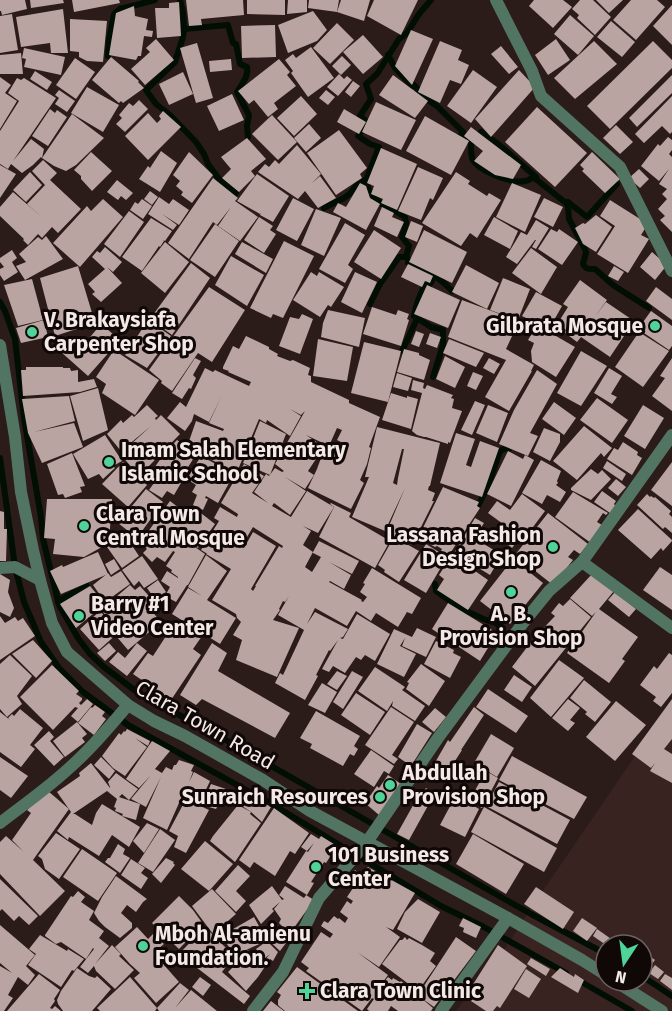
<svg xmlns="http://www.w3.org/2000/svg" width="672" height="1011" font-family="'Fira Sans',sans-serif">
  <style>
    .built { fill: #392320; fill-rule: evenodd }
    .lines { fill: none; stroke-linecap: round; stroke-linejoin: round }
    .stream { stroke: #000e04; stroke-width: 6 }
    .building { fill: #baa4a1; fill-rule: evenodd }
    .minor { stroke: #527462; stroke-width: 12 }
    .poi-dot { fill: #4fd399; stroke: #0f0807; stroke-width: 2 }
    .labels { text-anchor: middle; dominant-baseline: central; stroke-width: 6; stroke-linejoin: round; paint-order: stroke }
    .poi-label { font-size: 21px; font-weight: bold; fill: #f4e9e7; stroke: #0f0807; text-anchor: start }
    .street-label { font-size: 21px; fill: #f4e9e7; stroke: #0f0807 }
  </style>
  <rect width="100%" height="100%" fill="#2b1b19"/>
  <path class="built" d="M672 702V1011H456L506 947 531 908ZM606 945H642V981H606Z"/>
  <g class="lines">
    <g class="stream">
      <polyline points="180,0 183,12 184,29 183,37 175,62 146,90 156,104 170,115 196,142 204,154 208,164 219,179 236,193"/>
      <path d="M184 29 228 25 233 43 236 44 240 64 247 67C249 76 242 84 237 92L249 115 247 126 248 137"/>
      <path d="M388 55 395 68 412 86 413 84 418 89 417 93 437 106 463 132 461 135 471 143C471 148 471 154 472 158 477 171 512 184 525 181 528 181 530 179 533 177L566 203 568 206 569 219 585 249 586 253 583 264C586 270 590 269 595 269L613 285 649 308"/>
      <polyline points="108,56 109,40 114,14 120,9 155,0"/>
      <polyline points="481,132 497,143 536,177"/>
      <polyline points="568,202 587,217 617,184"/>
      <path d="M324 208C331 204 340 201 347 196 356 189 354 183 366 180"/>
      <path d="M406 257 409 260 408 263C425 270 440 277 452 291"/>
      <polyline points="0,302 5,311 15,339 24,418 41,517 43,539 59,605 78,638 90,654 104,667 137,692 205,729 204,731 215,737 217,735 371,823"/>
      <path d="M370 304 380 284 399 257H406L409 246 402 237 406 224 405 217C388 205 370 204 366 180L379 147 370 144 358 136 361 132 366 121 360 116 371 99 366 84 377 74 399 39 407 33 419 14 431 0"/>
      <polyline points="402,351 417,319"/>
      <path d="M433 377 443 345V330L431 327 414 316C416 304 420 294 426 283L430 284 435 275"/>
      <polyline points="0,458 15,567 24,602 41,642 59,668 83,692 128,725 270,803 441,906 482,926 566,973"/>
      <polyline points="478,506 488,486 500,451 506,448 509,449"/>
      <path d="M435 584 436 591C456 607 475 617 500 625L502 629"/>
      <polyline points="58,601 87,586"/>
      <polyline points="383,830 531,914 606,954"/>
      <polyline points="642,976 672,996"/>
      <polyline points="578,980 632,1011"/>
    </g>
  </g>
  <g class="building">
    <polygon points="0,0 25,0 27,9 2,15 1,11 0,11"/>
    <polygon points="30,0 63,0 64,3 31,8"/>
    <polygon points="72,0 119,0 120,3 74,12"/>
    <polygon points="186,0 243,0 244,15 201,19 202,25 189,26"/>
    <polygon points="247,0 285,0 285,15 247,14"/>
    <polygon points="288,0 307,0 307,12 287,14"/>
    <polygon points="309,0 339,0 337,12 308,8"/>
    <polygon points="341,0 370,0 364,21 337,12"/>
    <polygon points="374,0 418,0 401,35 367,16"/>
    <polygon points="534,0 563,0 572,7 553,28 529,6"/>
    <polygon points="580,0 593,0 611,17 595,35 577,18 579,15 572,9"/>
    <polygon points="596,0 623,0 609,13"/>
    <polygon points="631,0 657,0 665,7 636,40 613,20"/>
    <polygon points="179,2 181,36 157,38 155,8 169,8 169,3"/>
    <polygon points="672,5 672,45 653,26"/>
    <polygon points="134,6 135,16 148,19 146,30 153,31 152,37 144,36 141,56 138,56 136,60 109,55 116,13"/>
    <polygon points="63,9 68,53 51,53 50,43 21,47 16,17"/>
    <polygon points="313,11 327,30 317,41 288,53 278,25"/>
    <polygon points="12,14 18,50 0,53 0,16"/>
    <polygon points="570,15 594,36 578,55 554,34"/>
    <polygon points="70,19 107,21 103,62 87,61 79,57 79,52 70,51"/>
    <polygon points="611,21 635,42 622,57 597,37"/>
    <polygon points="337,23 354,40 330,64 313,48"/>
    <polygon points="275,25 276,57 242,58 241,26"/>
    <polygon points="411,30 433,39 412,85 395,66"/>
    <polygon points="363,35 383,57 363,74 343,52"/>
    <polygon points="156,39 174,60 145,85 131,69 150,52 146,48"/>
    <polygon points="556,39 570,60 548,75 535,55"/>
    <polygon points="440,41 462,50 458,60 469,65 461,84 450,80 440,103 418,92"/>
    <polygon points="594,41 617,64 575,99 554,78"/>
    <polygon points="653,41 672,60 672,68 610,129 587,106"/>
    <polygon points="197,43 213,98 196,103 180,48"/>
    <polygon points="501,46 518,67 509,74 491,54"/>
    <polygon points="311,47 334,78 308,97 291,73 293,71 285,60 293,54 296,58"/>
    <polygon points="24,48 65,57 61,75 24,67 26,59 22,58"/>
    <polygon points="21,53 23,74 0,74 0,55"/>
    <polygon points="342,56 351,65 341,75 332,66"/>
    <polygon points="111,57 139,81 138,82 144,88 123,103 121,101 119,103 92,80"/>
    <polygon points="75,58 95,72 76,99 56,85"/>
    <polygon points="231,59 232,70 210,72 209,61"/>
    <polygon points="279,59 290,72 287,75 296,86 274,103 278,109 268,117 254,100 249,104 238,91"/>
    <polygon points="473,70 497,87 471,123 447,106"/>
    <polygon points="519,70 535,87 491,137 475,119"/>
    <polygon points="35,71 52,82 47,90 30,79"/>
    <polygon points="183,72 193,94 169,105 159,84"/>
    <polygon points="339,74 344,79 347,76 352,80 338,96 327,87"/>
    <polygon points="393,75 428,101 415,118 379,95"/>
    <polygon points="672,75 672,93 637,127 629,118"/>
    <polygon points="0,77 11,85 5,93 17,101 0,129"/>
    <polygon points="17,78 21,80 24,78 56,98 13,161 31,139 44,149 42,158 41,157 33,165 22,173 11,164 8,169 0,164 0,131 19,101 8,93"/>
    <polygon points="353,81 360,86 351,97 345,92"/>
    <polygon points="87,87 119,105 103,132 71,113"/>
    <polygon points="59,90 75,101 67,112 55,104 59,98 55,95"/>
    <polygon points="326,90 335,97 328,105 319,98"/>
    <polygon points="232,94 244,120 219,131 207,106"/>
    <polygon points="301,96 317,114 294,136 277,118"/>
    <polygon points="672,96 672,132 670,134 662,126 644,143 635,134"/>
    <polygon points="139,100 148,109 125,132 116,124 122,118 119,115 129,103 133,106"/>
    <polygon points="376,102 416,120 401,150 362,132"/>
    <polygon points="537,107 587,153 555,187 505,142"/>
    <polygon points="50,109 55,113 57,110 67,117 48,146 32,136"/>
    <polygon points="344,109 366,122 359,134 337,122"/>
    <polygon points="163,111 181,127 148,160 125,136 148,113 157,123 161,119 159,116"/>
    <polygon points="72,114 104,138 76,165 66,171 54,166 42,158"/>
    <polygon points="272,115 297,142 278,160 252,134"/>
    <polygon points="425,116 469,141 451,175 406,151"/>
    <polygon points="309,124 321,138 306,152 294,138"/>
    <polygon points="616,125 633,142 620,154 603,138"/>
    <polygon points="471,127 521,165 513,179 495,175 474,161 483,151 464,136"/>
    <polygon points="339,130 367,168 360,174 362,178 336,195 307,153"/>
    <polygon points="668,137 672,140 672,150 669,154 672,157 672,232 660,220 665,216 658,209 667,199 662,194 667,189 659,184 669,169 659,181 641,166 658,144 660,146"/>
    <polygon points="247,138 266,159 251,171 255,176 239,192 222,178 231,169 221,157"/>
    <polygon points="297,145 321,174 311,184 320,176 336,198 318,208 305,191 298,199 258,172 265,164 269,167 275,160 279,164"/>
    <polygon points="381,148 417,164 397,210 381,203 383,199 371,194 374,186 367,183"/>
    <polygon points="161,151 177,163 160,192 139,179 148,166 150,168"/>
    <polygon points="91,152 112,171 92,191 81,179 81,176 74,170"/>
    <polygon points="189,152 213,175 192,203 181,195 183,192 176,186 180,181 173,175"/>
    <polygon points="592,152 620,179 605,193 582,171 584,169 580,165"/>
    <polygon points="43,160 57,173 50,180 81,209 58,233 52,227 42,238 38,234 28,245 23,240 24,239 0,216 0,207 13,192 45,220 27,204 45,185 32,171"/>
    <polygon points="0,165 16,174 0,198"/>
    <polygon points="418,167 443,178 433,200 430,198 421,220 398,211"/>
    <polygon points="639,169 649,179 640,188 629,178"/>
    <polygon points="30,172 42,185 26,202 13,190"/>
    <polygon points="456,172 470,181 468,184 487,196 489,193 501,200 477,238 470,233 461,246 422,223"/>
    <polygon points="257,174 289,196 273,222 260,215 261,213 260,214 237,201"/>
    <polygon points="213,178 238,198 235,201 258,217 240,241 218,226 231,207 217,225 213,222 189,259 168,243"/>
    <polygon points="117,180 133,193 126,200 121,196 118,200 107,192"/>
    <polygon points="360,183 366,186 370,198 380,204 366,230 333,212 338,203 346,207"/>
    <polygon points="512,183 541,195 525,232 496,217"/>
    <polygon points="150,191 158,197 152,205 144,199"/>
    <polygon points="159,197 169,204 173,199 189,210 179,225 162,214 177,225 173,230 148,214"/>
    <polygon points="293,198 314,209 297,241 276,230"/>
    <polygon points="544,198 563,207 553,227 534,217"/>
    <polygon points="103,199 123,217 80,267 53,243 87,206 91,211"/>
    <polygon points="142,199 152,206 143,219 130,210 135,202 138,204"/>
    <polygon points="610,200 648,224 641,235 649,239 628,273 597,254 615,226 600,216"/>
    <polygon points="382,207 394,213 392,217 404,222 397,237 374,226"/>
    <polygon points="316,209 341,218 324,256 301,245"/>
    <polygon points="129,211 144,222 120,257 104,244"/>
    <polygon points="596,215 612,227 596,252 583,244 575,228 583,223 585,224"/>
    <polygon points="259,217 273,226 270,230 276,234 264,253 244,240"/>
    <polygon points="494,217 518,231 510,249 484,235"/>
    <polygon points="151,218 172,231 165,241 163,240 164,241 160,247 159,246 142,271 122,257"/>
    <polygon points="536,220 549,228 536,249 532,247 536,240 535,240 517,264 506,257 521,232 527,235"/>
    <polygon points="411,221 423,226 417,242 405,237"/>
    <polygon points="345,223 365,235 348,265 353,269 345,283 319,269"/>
    <polygon points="215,224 239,241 215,277 190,260"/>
    <polygon points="551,229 557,232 559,229 578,242 562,265 538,249"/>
    <polygon points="374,230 401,248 381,279 354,262"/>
    <polygon points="424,230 467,252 452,283 409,262"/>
    <polygon points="46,236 63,259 25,280 16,266 26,262 19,254 38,237 42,240"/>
    <polygon points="284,241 314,256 283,318 273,314 271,318 250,308"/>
    <polygon points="165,242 189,262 165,293 141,273"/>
    <polygon points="242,242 273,259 266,273 235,254"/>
    <polygon points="105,247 122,262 113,272 107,267 122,283 101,302 92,294 95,292 88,284 105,269 92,257 97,251 100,253"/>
    <polygon points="531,248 557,267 541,294 512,273"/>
    <polygon points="12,250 17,258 12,262 18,272 4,281 0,275 0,269 4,267 0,262 0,258"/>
    <polygon points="652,252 667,265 655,280 640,267"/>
    <polygon points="231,256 264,275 247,306 215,285"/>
    <polygon points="191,263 210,278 172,335 150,319"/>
    <polygon points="408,264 433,276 430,283 425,281 422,287 401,277"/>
    <polygon points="466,265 499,283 487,309 452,292"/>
    <polygon points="78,266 95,323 55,336 40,278"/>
    <polygon points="614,266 624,272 618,281 608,276"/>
    <polygon points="311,272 317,276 319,272 344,287 331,307 328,305 320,317 293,300"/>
    <polygon points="355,272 377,282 362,313 341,302"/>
    <polygon points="503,278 530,289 518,320 490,310"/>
    <polygon points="32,279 43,320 18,326 4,285"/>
    <polygon points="580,280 607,300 594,318 606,302 634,321 610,357 581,337 577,342 556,326 568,307 563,304"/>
    <polygon points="427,285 460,300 448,328 414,314"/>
    <polygon points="209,287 245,310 212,362 198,353 172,391 161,383 162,381 149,370"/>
    <polygon points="656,287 672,299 672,320 646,301"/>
    <polygon points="536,292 562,306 549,329 522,316"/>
    <polygon points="462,300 519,321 506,349 534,365 531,371 532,371 509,411 485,397 506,360 448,337"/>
    <polygon points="372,307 396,315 398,310 409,314 407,319 409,320 401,346 363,334"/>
    <polygon points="328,310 365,318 359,347 321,337 323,323"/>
    <polygon points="651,311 672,326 672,346 669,350 638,329"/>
    <polygon points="302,314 313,319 300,354 279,346 290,317 299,319"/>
    <polygon points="44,320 48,337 21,343 16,328"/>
    <polygon points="148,320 171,336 147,368 125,355"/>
    <polygon points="101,324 120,340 88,376 61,352 71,340 81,348"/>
    <polygon points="537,325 575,347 556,377 532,362 531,351 534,343 528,340"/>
    <polygon points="416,331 424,334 419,347 411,344"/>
    <polygon points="639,332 669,351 643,387 615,367"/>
    <polygon points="430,333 441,337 437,348 426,344"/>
    <path d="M246 336 269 347V349L278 354 277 356 290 361 293 360 310 368 308 375 311 376V382L349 400V403L380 417 369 447 371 448 367 464 360 480 364 483 351 509 308 488 317 469 325 447 337 453 339 450 344 453 347 445 337 440 342 430 337 428 329 446 306 435 324 447 308 471 314 475 305 489 285 477 306 491 290 515 274 503 272 506 291 517 307 491 334 507 318 533 303 526 311 531 303 545 313 552 319 541 359 561 352 574 329 562 351 575 344 589 330 581 329 582 362 600 361 601 363 602 367 597 360 592 365 584 363 583 372 568 421 598 412 614 407 612 398 627 376 613 371 621 356 611 347 626 315 608 307 624 315 612 348 629 343 637 340 638 343 639 357 614 390 634 375 661 365 655 361 660 356 657 345 673 333 666 329 672 322 669 338 640 330 651 329 650 316 675 318 676 305 700 275 683 280 673 283 675 304 630 278 615 289 596 285 602 283 601 279 609 280 610 273 620 299 628 277 677 236 660 242 640 233 635 241 622 237 618 236 614 212 600 231 569 206 554 207 553H206L201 550 219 521 214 518 220 507 237 517 238 514 221 503 244 464 264 476 252 493 268 503 254 492 266 474 269 476 275 468 282 472 284 471 275 464 305 411 301 415 290 409 301 416 290 436 267 420 266 423 259 419 237 472 197 453 183 475 185 476 174 495 167 491 162 498 149 490 154 483 147 478 164 454 177 440 187 447 196 421 223 431 224 429 209 423 222 395 209 422 194 414 192 421 185 431 167 418 180 402 186 407 205 368 213 372 215 370 249 386 251 382 228 372 229 371 223 369V367L233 346 239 349ZM253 527 283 546 282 548 279 546 255 586H256L253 591 251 589 276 546 253 532 244 548 241 547ZM313 552V553L321 557 312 572 305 567Z"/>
    <polygon points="318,339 353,347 347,381 313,376"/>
    <polygon points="449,339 484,353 476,367 443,353"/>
    <polygon points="364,342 401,351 388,402 351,393"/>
    <polygon points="404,349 419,353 419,355 430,360 424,380 397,372"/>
    <polygon points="114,350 159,380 135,415 102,393 106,384 96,377"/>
    <polygon points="581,351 607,366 581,406 557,393"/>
    <polygon points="445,356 465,367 455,388 436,379"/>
    <polygon points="195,358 201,361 193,375 196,378 191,389 189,388 182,399 172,393"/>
    <polygon points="489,358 500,364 494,374 483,368"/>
    <polygon points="672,358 672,411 652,396 665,378 660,376"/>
    <polygon points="26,367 63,367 63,368 70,368 71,371 78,370 78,382 94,379 97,387 80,392 23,396 21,370 26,370"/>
    <polygon points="609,368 622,376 611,394 617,397 612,404 594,393"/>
    <polygon points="537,370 557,384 530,433 538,436 528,456 499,444 514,410"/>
    <polygon points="473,372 483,376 476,390 467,386"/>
    <polygon points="397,373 412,378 408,391 393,387"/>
    <polygon points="413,380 424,383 423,388 425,389 427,385 453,395 451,398 454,399 452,408 462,411 450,443 448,442 448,444 426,437 424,437 417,435 412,431 422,393 411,390"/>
    <polygon points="98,388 108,430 83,441 70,396"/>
    <polygon points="391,393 407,398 407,396 418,399 411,429 382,420"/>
    <polygon points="69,396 75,421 34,432 74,423 83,447 42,463 28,433 22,399"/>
    <polygon points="597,398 628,420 612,443 580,420"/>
    <polygon points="475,401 485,405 472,435 461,430"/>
    <polygon points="554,402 576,418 564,435 542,419"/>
    <polygon points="147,405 158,416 155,418 156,420 161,415 180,434 149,466 151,469 142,479 120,454 151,426 121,451 107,434 121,420 123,423 132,415 134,417"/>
    <polygon points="488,405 508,413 497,442 476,433"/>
    <polygon points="643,405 664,418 645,449 624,436"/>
    <polygon points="260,421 286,434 270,475 243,463"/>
    <polygon points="584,426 612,448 604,457 601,453 577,480 553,461"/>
    <path d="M377 427 440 443 430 486H429L428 490 435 493 432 501H434L412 545 386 533 405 488 385 531 352 517 369 477H365ZM402 449H404L398 478 397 485 393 483Z"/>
    <polygon points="544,428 560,434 560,442 550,461 533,452"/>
    <polygon points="456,433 475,439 466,465 471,467 480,441 499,448 482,497 440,483"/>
    <polygon points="105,435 122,461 113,466 115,468 103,479 99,474 88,479 73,454"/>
    <polygon points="623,442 638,452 637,455 642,458 632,475 607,459 614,448 618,450"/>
    <polygon points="508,451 523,459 525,455 534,460 511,506 487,494"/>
    <polygon points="72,453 85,486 80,487 82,492 65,498 63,494 58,495 47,464"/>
    <polygon points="201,456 234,474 218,503 206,496 205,498 208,499 203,510 193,505 197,495 192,492 196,485 187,479"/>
    <polygon points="541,460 561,471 557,481 558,483 556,485 566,492 560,502 547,495 542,504 522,493"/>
    <polygon points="607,461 626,474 622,481 603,468"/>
    <polygon points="123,462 147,485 128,507 102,484"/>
    <polygon points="672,462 672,506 651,490"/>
    <polygon points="591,469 598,474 602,470 611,479 591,500 571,490 571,488"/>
    <polygon points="616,479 626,487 618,496 608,488"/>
    <polygon points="443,487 479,502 477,506 480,508 449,555 441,551 442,549 437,546 435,547 418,538"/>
    <polygon points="146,489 163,502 137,538 118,523"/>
    <polygon points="602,491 616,501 614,504 616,507 610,513 594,502"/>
    <polygon points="573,492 608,513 606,515 603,513 597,522 602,525 591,543 555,517"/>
    <polygon points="522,494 545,511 524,539 488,513 497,501 510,510"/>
    <polygon points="647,494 650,497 651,496 654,498 655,497 671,511 669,514 672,517 672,533 665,527 663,529 637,505"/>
    <polygon points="47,499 112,499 109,543 84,557 53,554 55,539 44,538"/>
    <polygon points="170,501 192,518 197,510 215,524 198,548 182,538 205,554 188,585 187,585 176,602 165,596 170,587 161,581 167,571 178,578 178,577 171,572 172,570 166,566 175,552 173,551 165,562 157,557 152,562 143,553 147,549 140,543"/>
    <polygon points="331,503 351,513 349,517 390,541 375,568 319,537 334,507 330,504"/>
    <polygon points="638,509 672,540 672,541 663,551 661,548 651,559 618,530"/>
    <polygon points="0,511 4,512 4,529 7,529 6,561 0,561"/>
    <polygon points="548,513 588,544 580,554 574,550 568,557 573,560 553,585 515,555"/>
    <polygon points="475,518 484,523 474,538 502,555 490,575 454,553"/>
    <polygon points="508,531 519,539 512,548 502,540"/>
    <polygon points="125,535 139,556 122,568 107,547"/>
    <polygon points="394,537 419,551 399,582 384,572 385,570 378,565"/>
    <polygon points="426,544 447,557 426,593 404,580"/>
    <polygon points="98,552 108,574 61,594 50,571 62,565 63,567"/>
    <polygon points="206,555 227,571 207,600 236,618 220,644 172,614 188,588 202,596 188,587"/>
    <polygon points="452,555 488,580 468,610 437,590 444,579 439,575"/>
    <polygon points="142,556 158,579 144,588 139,581 134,586 122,570"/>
    <polygon points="114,559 120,569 111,575 105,564"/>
    <polygon points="513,559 543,583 510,624 480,601"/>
    <polygon points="660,567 672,575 672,610 643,590"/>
    <polygon points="121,571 130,584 105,602 93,585 108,573 111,577"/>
    <polygon points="0,574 10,580 8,592 14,608 10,617 0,612"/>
    <polygon points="592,574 614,591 599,609 638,637 622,659 625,661 609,683 567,653 596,612 592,616 570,598"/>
    <polygon points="158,580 166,592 163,594 165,597 157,602 147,588"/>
    <polygon points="130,585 135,590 140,586 156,604 150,609 161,622 128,650 117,637 122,633 101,610"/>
    <polygon points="90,586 105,604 76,628 60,604"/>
    <polygon points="615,592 636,609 629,617 608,600"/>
    <polygon points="570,599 591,617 535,686 512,667 534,638 555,616 551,613 559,603 563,606"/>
    <polygon points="448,603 497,633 480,661 432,629"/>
    <polygon points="100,611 119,632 99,650 80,629"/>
    <polygon points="0,616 5,623 15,617 18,621 23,618 35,636 0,660"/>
    <polygon points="181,622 202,636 193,649 201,655 171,700 133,674 148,653 153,656 168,633 172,636"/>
    <polygon points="417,628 436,637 426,657 402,646 405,638 400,646 416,654 404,677 377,664 394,629 412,637"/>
    <polygon points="33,640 52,661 36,678 12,654"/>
    <polygon points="436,641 454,650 453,653 461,657 450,678 424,664"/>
    <polygon points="109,643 116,651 105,661 97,653"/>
    <polygon points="137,643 147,651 127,676 109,662 118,652 125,658"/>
    <polygon points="212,643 227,653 218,671 290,713 275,738 202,699 196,705 180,695"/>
    <polygon points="669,653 672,655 672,693 661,707 653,701 656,697 640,685 654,666 657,669"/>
    <polygon points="10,655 32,676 17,696 22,704 7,717 0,709 0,664"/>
    <polygon points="559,660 584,678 551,717 530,698"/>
    <polygon points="421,664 445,681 429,706 406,689 409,683 407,682"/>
    <polygon points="52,665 79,691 76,694 82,698 82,700 79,703 81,705 87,699 93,704 78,722 71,716 78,708 75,707 53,730 20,697"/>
    <polygon points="375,667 405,687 402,690 425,706 415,721 392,706 393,701 387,711 358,691"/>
    <polygon points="337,671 347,676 337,690 327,684"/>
    <polygon points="352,671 363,677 343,709 333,702"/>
    <polygon points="514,675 532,687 522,702 504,690"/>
    <polygon points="584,680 611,702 595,722 585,714 587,712 570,698"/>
    <polygon points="322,683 337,692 325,713 308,705"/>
    <polygon points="488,689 528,716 516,733 476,707"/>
    <polygon points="356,693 385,712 370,735 341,715"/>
    <polygon points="568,699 580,708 570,720 575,723 568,731 552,718"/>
    <polygon points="672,699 672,739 664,749 672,754 672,783 650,771 655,763 651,768 632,754"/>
    <polygon points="616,701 646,725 615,761 586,737"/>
    <polygon points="95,705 105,712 102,716 106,719 94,735 78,723 91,707 92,708"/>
    <polygon points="391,707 414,722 392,755 398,759 394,764 365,745"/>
    <polygon points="474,707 484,715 461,750 462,750 446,775 433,766 448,740 450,742"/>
    <polygon points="435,708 446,717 434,732 422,722"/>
    <polygon points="20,709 43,728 30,745 35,749 21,767 0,752 0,712 10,720 8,718 12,714 14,716"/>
    <polygon points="316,711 360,736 354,746 358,749 354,756 350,754 343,766 310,748 312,744 300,738"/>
    <polygon points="77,722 87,734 82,738 85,742 65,757 53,741"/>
    <polygon points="417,724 432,733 411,766 398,757"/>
    <polygon points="127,729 150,741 148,746 135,738 147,747 125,776 113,768 102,756 119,733 121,735 124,731 125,732"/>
    <polygon points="49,731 54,737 50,741 64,757 54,766 34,745"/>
    <polygon points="491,734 514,748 497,777 474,763"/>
    <polygon points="152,741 170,751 155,769 162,773 166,767 172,770 174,765 176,765 179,760 194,765 191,771 193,772 189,782 194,772 210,781 203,796 211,800 207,807 183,794 167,830 143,818 161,777 146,807 131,799 151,775 139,788 126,779"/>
    <polygon points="371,750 394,766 389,774 384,771 374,787 354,774"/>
    <polygon points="512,756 587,797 574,819 499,780"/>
    <polygon points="0,757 28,776 11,798 0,790"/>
    <polygon points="101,757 115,771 109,779 94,765"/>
    <polygon points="91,763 110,788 110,787 108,782 116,773 138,789 129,800 122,794 119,797 140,804 136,820 122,816 123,814 115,811 116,808 114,807 117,799 107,791 73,814 75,814 92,825 96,813 102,804 140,827 129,847 112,835 99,856 69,837 68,840 57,831 71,812 57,792 80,776 79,773"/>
    <polygon points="486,771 498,778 482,808 469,801"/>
    <polygon points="388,775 401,784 379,815 365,803 377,786 379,788"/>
    <polygon points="499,782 570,820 557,844 486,806"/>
    <polygon points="211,784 226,789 216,809 209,807 215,795 212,799 206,796"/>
    <polygon points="426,788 435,793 409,840 397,834 416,800 418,801"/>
    <polygon points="48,791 69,809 33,860 65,891 40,916 0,874 0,842 6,836 24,852 12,840 31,813 27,810"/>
    <polygon points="247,793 271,807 262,822 251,812 239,804"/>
    <polygon points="456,795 479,809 465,837 440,825"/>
    <polygon points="186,799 209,810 186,853 174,847 178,836 169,831"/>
    <polygon points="238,805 251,812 250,814 261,823 235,862 210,841 213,836"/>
    <polygon points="484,807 557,848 544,872 471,832"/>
    <polygon points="274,808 309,833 295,854 290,851 275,876 254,862 250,868 239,860"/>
    <polygon points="147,823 159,829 144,853 133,841"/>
    <polygon points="160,829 175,840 153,872 138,863"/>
    <polygon points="56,833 80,849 59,879 45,869 42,859 38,856"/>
    <polygon points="311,834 319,839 321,836 337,846 326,863 324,862 311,882 314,883 307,895 286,882 306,851 312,854 308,852 314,843 307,851 301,847"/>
    <polygon points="473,834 524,864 506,894 456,864"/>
    <polygon points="205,841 233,864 209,891 181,869"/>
    <polygon points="118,844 125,849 123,854 130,858 120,873 105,862 108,858 110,858"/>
    <polygon points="82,849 117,873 98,901 63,877"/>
    <polygon points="166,858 174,862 173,863 175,865 161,883 152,874"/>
    <polygon points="131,859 145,868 141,873 148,878 141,889 121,875"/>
    <polygon points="238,865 250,876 236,891 246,901 236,912 215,891"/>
    <polygon points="368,867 415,893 393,930 386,927 400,937 379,967 357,952 388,975 378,989 388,977 392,980 393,978 400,982 401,981 418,995 456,937 476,951 434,1007 420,997 433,1008 431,1011 398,1011 391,1006 388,1011 369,1011 367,1009 374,999 372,998 362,1011 306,971 309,968 301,962 321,932 330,938 333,934 321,926 324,921 328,923 334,916 338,919 339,918 345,923 348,918 340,912 347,901 351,904 353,901 347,897 355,885 348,881 355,870 361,875"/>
    <polygon points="116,876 147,899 143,902 136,912 127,905 121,913 132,923 132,928 120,938 105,927 99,921 94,913 102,897"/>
    <polygon points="0,879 38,916 29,925 19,916 14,921 2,909 0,911"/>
    <polygon points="272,886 282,900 284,899 279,895 285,886 304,898 306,895 314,900 291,932 284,928 279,923 281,919 274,909 280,902 272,909 274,911 261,924 249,905"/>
    <polygon points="536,887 574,912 563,929 524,904"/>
    <polygon points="212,889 236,914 213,934 192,906"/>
    <polygon points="78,891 85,897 81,902 94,911 89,920 104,931 99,938 109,946 95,964 112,945 121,954 119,956 134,970 115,989 96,971 94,966 88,973 80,967 94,949 93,948 86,959 61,942 56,944 45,936 45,935 71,896 73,897"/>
    <polygon points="179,896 193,910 203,924 179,949 152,923"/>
    <polygon points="418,899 440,912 422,943 397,929 405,912"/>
    <polygon points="254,917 265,937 271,928 286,943 280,951 265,937 266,941 235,955 221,936"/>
    <polygon points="463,918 481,927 476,938 463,932 464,928 459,926"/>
    <polygon points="582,918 597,928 587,941 573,931"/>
    <polygon points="0,925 35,955 26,966 35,975 28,985 18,977 8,995 13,998 4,1011 0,1011 0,966 12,973 0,963"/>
    <polygon points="137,927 148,939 153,934 164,944 158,949 162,953 157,957 179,982 156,1003 134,978 140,973 130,964 115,947"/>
    <polygon points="205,927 234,956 222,972 250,996 244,1004 179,954"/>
    <polygon points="597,929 614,941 611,945 606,945 593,936"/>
    <polygon points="40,935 67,951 68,949 84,959 74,971 72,970 61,987 28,965 36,954 29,949"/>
    <polygon points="405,937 407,940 409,938 422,945 435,953 430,961 436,966 418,991 382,964 400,940 402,940"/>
    <polygon points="267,941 278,952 273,961 270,959 258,977 246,991 228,972 233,967 229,963 240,954 241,955 248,950 256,962 260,957 264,961 270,954 264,959 256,949"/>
    <polygon points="498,945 527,966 500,1008 497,1006 493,1011 486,1011 465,997"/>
    <polygon points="642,951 655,960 651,965 642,958"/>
    <polygon points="531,958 550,969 546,976 527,964"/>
    <polygon points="655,965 664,972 658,979 649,973"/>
    <polygon points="297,967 358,1011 285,1011 280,1007 278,1005 278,1000 281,995 277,992"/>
    <polygon points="77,968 89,976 95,978 97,976 111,989 92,1011 63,1011 58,1004 57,1000 61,991"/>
    <polygon points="560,968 574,977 575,974 584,980 578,993 551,977"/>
    <polygon points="526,969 541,979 529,998 514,989"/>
    <polygon points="39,974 60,990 54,999 55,1001 50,1008 52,1009 55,1006 61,1011 7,1011"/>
    <polygon points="665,974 672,978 672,990 660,981"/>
    <polygon points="130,977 157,1008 155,1011 100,1011 97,1008"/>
    <polygon points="200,977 211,985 203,996 192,987"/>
    <polygon points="180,983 189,990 175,1008 191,990 217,1011 159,1011 157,1008"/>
    <polygon points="271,1001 280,1008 284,1011 263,1011"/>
  </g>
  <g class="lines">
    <g class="minor">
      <polyline points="496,0 532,71 541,96 620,167 672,271"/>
      <polyline points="0,345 15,437 21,492 33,550 40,580 52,623 67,652 128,705 154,721 185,736 263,780 310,811 508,918 582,960 606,975"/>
      <polyline points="582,562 672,628"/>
      <polyline points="0,568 15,567 40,580"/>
      <path d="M0 823C30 800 61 778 87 751 102 736 115 720 128 705"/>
      <polyline points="615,981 662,1011"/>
      <polyline points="253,1011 283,972 319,898 367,842 438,738 523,623 549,591 582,562 672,435"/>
      <polyline points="441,1011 508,918"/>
    </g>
  </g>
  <g class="poi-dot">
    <circle cx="655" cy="326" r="6"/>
    <circle cx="32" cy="332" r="6"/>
    <circle cx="109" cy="462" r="6"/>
    <circle cx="84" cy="526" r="6"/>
    <circle cx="553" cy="547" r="6"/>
    <circle cx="511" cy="592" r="6"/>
    <circle cx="79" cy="616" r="6"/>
    <circle cx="390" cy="785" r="6"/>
    <circle cx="380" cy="797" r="6"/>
    <circle cx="316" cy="867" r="6"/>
    <circle cx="143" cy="946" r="6"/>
    <path d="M304 982h6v6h6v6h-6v6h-6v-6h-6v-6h6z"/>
  </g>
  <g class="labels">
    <g class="poi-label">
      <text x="44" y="320">V. Brakaysiafa<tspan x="44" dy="24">Carpenter Shop</tspan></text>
      <text x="643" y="326" text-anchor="end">Gilbrata Mosque</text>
      <text x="121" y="450">Imam Salah Elementary<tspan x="121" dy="24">Islamic School</tspan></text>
      <text x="96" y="514">Clara Town<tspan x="96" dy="24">Central Mosque</tspan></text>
      <text x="541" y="535" text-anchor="end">Lassana Fashion<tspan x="541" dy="24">Design Shop</tspan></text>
      <text x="91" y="604">Barry #1<tspan x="91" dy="24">Video Center</tspan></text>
      <text x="511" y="614" text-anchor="middle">A. B.<tspan x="511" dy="24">Provision Shop</tspan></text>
      <text x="402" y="773">Abdullah<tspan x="402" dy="24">Provision Shop</tspan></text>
      <text x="368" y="797" text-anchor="end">Sunraich Resources</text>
      <text x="328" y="855">101 Business<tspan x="328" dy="24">Center</tspan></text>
      <text x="155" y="934">Mboh Al-amienu<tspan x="155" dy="24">Foundation.</tspan></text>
      <text x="320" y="991">Clara Town Clinic</text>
    </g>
    <g class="street-label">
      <text transform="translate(205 725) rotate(30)">Clara Town Road</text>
    </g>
  </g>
  <g transform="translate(624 963) rotate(193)"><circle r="28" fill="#0f0807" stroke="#6b6261" stroke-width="1.5"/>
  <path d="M0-4.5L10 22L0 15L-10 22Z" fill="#4fd399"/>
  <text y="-9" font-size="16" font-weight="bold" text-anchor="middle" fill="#f4e9e7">N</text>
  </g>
</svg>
